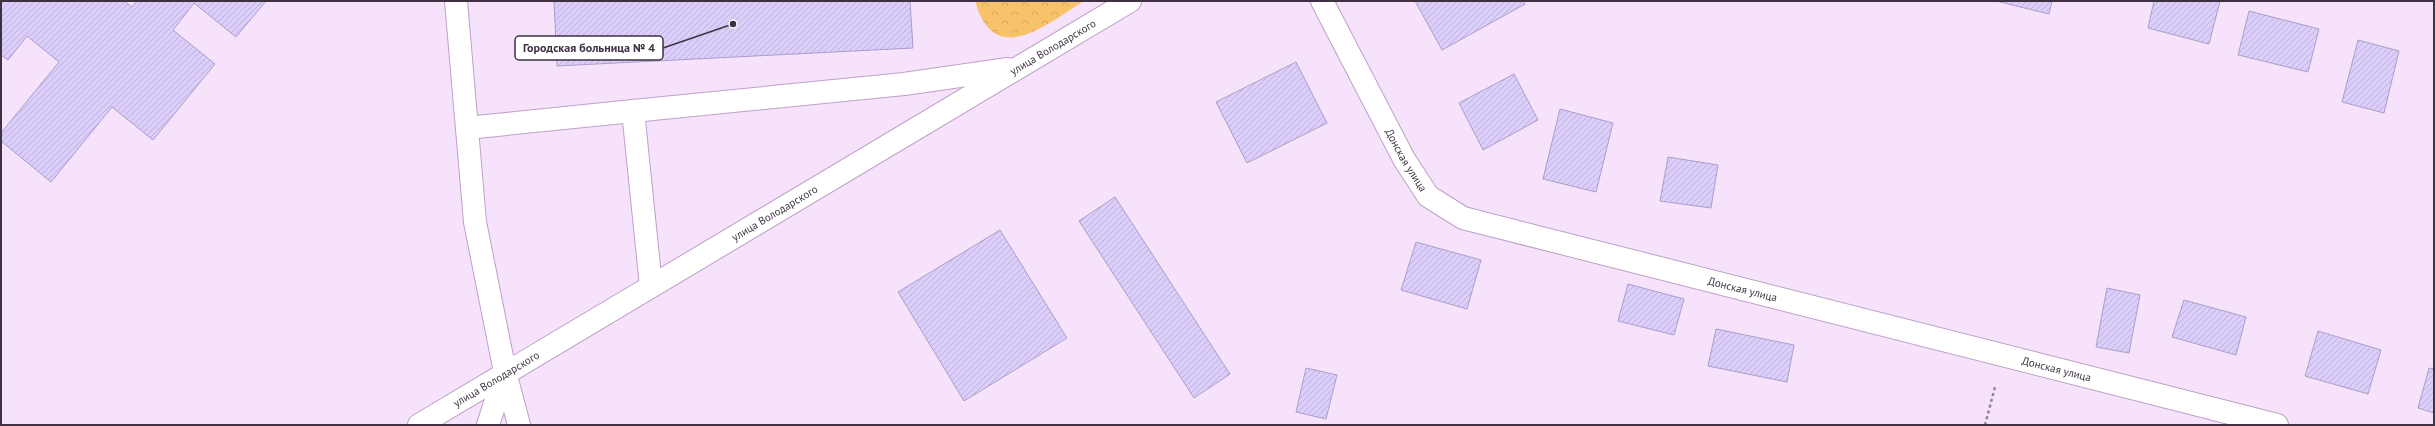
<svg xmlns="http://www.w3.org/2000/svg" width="2435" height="426" font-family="'PT Sans',sans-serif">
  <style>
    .forest { fill: url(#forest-crowns) }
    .building { fill: url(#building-hatch); stroke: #aa9ec9 }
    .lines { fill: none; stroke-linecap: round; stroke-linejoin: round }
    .minor-casing { stroke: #bea0c7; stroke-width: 24 }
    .path { stroke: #928296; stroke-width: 2.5; stroke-dasharray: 3 3; stroke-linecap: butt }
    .minor { stroke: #fff; stroke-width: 22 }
    .labels { text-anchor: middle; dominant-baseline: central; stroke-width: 3.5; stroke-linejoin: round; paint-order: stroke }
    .street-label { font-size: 11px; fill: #3e3242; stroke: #fff }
    .leader { fill: none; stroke: #3e3242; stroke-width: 1.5 }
    .callout-dot { fill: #3e3242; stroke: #fff; stroke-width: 1.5 }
    .callout { fill: #fff; stroke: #3e3242; stroke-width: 1.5 }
    .callout-label { font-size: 12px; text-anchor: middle; font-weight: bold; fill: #3e3242 }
  </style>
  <defs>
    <pattern id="forest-crowns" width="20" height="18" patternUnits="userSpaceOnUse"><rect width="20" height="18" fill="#f8c26b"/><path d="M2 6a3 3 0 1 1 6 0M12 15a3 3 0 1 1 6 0" fill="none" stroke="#d6a75e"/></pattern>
    <pattern id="building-hatch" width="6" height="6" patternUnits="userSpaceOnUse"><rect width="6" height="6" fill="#dbcefb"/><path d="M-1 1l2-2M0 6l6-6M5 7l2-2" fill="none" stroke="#bdb1d8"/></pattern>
  </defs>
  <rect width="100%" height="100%" fill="#f6e3fb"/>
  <path class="forest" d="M975 1H1084C1047 24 994 70 975 1Z"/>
  <g class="building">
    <polygon points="1,1 124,1 132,7 137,1 266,1 236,37 194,3 173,30 215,64 153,140 112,107 51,182 1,141 1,133 59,62 27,36 8,60 1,55"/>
    <polygon points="554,1 910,1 913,48 557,66"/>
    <polygon points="1415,1 1523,1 1525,4 1442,50"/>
    <polygon points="1996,1 2052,1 2049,14"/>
    <polygon points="2154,1 2220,1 2209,44 2148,28"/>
    <polygon points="2249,11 2319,29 2308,72 2238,55"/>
    <polygon points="2358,40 2399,51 2384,113 2342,102"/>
    <polygon points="1296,62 1327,123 1247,163 1216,102"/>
    <polygon points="1514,74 1538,120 1483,150 1459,103"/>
    <polygon points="1560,109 1613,123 1596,192 1543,179"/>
    <polygon points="1668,157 1718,165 1711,208 1660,201"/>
    <polygon points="1115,197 1230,374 1194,398 1079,221"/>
    <polygon points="1000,230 1067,338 964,401 898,292"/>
    <polygon points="1416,242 1481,260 1467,309 1401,290"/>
    <polygon points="1628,284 1684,299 1674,335 1618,321"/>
    <polygon points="2107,288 2140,295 2129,353 2096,347"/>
    <polygon points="2184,300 2246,317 2236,355 2172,337"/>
    <polygon points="1716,329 1794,345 1787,382 1708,366"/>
    <polygon points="2318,331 2381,350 2368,394 2305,376"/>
    <polygon points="1306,368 1337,375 1326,419 1296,412"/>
    <polygon points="2429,368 2434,369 2434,413 2418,408"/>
  </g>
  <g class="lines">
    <defs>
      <g id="minor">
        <polyline points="456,1 475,222 505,372 519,425"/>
        <path id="s1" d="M1322 1 1404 159 1428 196 1463 218 2277 425"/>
        <polyline points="467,128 633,111"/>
        <polyline points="651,286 633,111 904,84 1008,69"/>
        <path id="s2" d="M419 425 1130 1"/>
        <polyline points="488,425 505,372"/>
      </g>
    </defs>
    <use href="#minor" class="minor-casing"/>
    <polyline class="path" points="1985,425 1995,387"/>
    <use href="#minor" class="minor"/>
  </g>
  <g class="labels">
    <g class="street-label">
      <text stroke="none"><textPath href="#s2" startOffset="738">улица Володарского</textPath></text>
      <text stroke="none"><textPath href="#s1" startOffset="180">Донская улица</textPath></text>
      <text stroke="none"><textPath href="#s2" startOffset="414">улица Володарского</textPath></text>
      <text stroke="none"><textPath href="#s1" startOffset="552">Донская улица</textPath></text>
      <text stroke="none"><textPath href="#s1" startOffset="876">Донская улица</textPath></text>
      <text stroke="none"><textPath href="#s2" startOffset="90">улица Володарского</textPath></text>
    </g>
  </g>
  <path class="leader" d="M733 24L663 48"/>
  <circle class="callout-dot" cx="733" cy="24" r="4"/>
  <rect class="callout" x="515" y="36" width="148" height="24" rx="4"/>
  <g class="callout-label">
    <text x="589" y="52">Городская больница № 4</text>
  </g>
  <rect width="2435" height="426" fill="none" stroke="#3e3242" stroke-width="4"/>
</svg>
